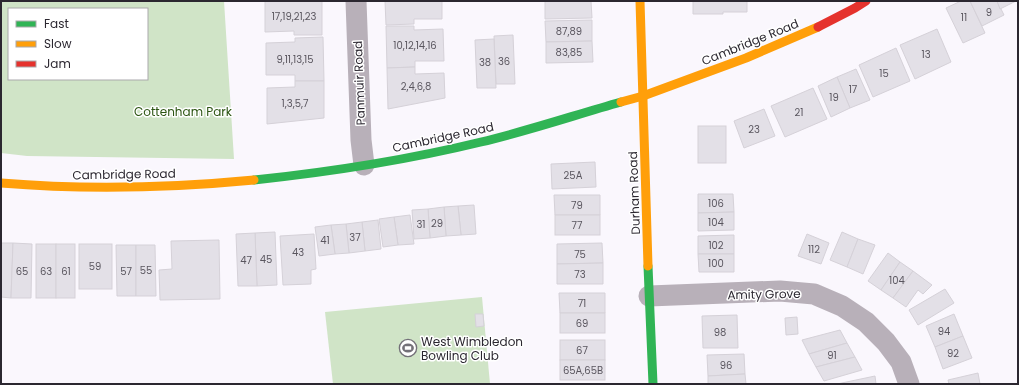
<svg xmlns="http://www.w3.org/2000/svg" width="1019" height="385" font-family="Poppins,sans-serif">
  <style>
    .green { fill: #d0e4c7; fill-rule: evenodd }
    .building { fill: #e3e0e7; stroke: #d5d1d8 }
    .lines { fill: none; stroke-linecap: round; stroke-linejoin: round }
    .street { stroke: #b8b0b9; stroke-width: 21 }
    .fast { stroke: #30b455; stroke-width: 9 }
    .slow { stroke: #ff9f0a; stroke-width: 9 }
    .jam { stroke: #e5322d; stroke-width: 9 }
    .labels { text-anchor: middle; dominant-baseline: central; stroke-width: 3; stroke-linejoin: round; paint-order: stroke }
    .number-label { font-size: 10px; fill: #5a565f }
    .street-label { font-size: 12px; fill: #2b2730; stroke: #fff }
    .park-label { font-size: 12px; fill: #2c5512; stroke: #fff }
    .poi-label { font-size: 12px; fill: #2b2730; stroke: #fff; text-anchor: start }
  </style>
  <rect width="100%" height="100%" fill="#faf7fd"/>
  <g class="green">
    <path d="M1 1H224L234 159 27 156 1 153ZM9 9H147V79H9Z"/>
    <polygon points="482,297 490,384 333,384 325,312"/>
  </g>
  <g class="building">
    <polygon points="265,1 322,1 322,35 294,35 294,31 265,32"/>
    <polygon points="385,1 442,1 442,19 414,19 414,24 386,25"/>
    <polygon points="545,1 591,1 592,18 545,19"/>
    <polygon points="693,1 747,1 747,12 723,12 723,14 693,14"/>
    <polygon points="961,1 970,1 985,33 963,43 946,8"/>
    <polygon points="970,1 997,1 1004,15 982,26"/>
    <polygon points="997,1 1016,1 1000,9"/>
    <polygon points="592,20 592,41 546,42 545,21"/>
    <polygon points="386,26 414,26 414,30 443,29 444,61 415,61 415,67 387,68"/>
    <polygon points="937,29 951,62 915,79 900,45"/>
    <polygon points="513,35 515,84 496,84 494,36"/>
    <polygon points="323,37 324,81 295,81 295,75 266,75 266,43 295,42 295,38"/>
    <polygon points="494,39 496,88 477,88 475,40"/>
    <polygon points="592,41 593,62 546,63 546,42"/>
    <polygon points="896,48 910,81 873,97 859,65"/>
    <polygon points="415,67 415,74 444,73 445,98 388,109 387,68"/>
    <polygon points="856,69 870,100 850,108 837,77"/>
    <polygon points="837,77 850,108 831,117 818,86"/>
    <polygon points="295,81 324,81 324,118 267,124 267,88 295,87"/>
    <polygon points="813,88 827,119 785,137 771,106"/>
    <polygon points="764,109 775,136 744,148 734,121"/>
    <rect x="698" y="126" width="28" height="37"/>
    <polygon points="595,162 596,187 552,189 551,164"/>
    <polygon points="698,194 733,194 734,212 698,213"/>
    <polygon points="554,195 600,195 600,215 555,215"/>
    <polygon points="474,205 476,234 461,235 458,206"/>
    <polygon points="458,206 461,235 446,236 444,207"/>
    <polygon points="444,207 446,236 430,238 428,209"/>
    <polygon points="428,209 430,238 414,239 412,210"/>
    <polygon points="734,212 734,230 698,231 698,213"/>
    <polygon points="410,215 414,244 398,245 394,217"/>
    <rect x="555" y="215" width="45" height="20"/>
    <polygon points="394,217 398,245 383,247 379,219"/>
    <polygon points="378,220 381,249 365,251 362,222"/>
    <polygon points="362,222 365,251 349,253 346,224"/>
    <polygon points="346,224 349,253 335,254 331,225"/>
    <polygon points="331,225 335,254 319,256 315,227"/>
    <polygon points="275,232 277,285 257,286 255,233"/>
    <polygon points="842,232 858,239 847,267 830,260"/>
    <polygon points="255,233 257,286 238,286 236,234"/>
    <polygon points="314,234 316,269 311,270 311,284 283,285 280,236"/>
    <polygon points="807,234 829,243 821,264 798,256"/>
    <polygon points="734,235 734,254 698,254 698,236"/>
    <polygon points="858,239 875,245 863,274 847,267"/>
    <polygon points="219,240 220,299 160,300 159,270 172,269 171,241"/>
    <polygon points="1,243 13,243 11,298 1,297"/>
    <polygon points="13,243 32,244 31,298 11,298"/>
    <polygon points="602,243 603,263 557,264 557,244"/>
    <rect x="36" y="244" width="20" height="54"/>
    <rect x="56" y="244" width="19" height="54"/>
    <rect x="79" y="244" width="33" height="45"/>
    <polygon points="116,245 136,245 136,296 117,296"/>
    <polygon points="136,245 155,245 156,296 136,296"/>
    <polygon points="888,253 900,262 881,290 868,281"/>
    <polygon points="698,254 734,254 734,272 699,272"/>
    <polygon points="900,262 913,271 893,298 881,290"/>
    <polygon points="603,263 603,284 557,284 557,264"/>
    <polygon points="913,271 932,285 923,294 918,290 906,307 893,298"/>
    <polygon points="945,289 954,303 918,325 909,310"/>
    <polygon points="559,293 605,293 605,313 560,313"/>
    <rect x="560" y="313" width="45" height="20"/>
    <polygon points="475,314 483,314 484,326 476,327"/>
    <polygon points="954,314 963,336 935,347 926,326"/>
    <polygon points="737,315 738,348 703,348 702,316"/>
    <polygon points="797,317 798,334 786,335 785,318"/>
    <polygon points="840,330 847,343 809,354 802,340"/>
    <polygon points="963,336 972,358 943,369 935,347"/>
    <rect x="560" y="340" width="45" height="20"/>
    <polygon points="847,343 855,357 816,367 809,354"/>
    <polygon points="744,354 745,374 708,376 707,355"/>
    <polygon points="855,357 862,370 824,381 816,367"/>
    <rect x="560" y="360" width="45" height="20"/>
    <polygon points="978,373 980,384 949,384 948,380"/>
    <polygon points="745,374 746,384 708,384 708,376"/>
    <polygon points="875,376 876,384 837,384"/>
  </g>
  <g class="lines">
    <g class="street">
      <polyline points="356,1 361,140 364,165"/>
      <polyline points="649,296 780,291 814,294 842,306 866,322 886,342 901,362 909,384"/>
    </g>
    <g class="fast">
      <path d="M254 180C330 172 407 160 481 142 528 131 575 115 621 102"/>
      <polyline points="648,266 653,384"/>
    </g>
    <g class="slow">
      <polyline points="640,1 648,266"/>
      <polyline points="621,102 643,96 746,58 818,27"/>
      <path d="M1 183C85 190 170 188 254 180"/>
    </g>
    <polyline class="jam" points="818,27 855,8 866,1"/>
  </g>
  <defs>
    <symbol id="stadium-ring" viewBox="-11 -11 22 22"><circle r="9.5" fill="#fff" stroke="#737078" stroke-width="1.5"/><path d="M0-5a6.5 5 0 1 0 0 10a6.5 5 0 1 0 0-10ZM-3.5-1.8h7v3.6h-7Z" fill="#737078"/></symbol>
  </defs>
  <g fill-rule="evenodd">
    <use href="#stadium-ring" x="398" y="338" width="20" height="20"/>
  </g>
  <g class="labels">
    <g class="number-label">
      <text x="989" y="12">9</text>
      <text x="294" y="16">17,19,21,23</text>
      <text x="964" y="17">11</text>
      <text x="569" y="31">87,89</text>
      <text x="415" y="45">10,12,14,16</text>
      <text x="569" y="52">83,85</text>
      <text x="926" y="54">13</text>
      <text x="295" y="59">9,11,13,15</text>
      <text x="504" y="61">36</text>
      <text x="485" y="62">38</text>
      <text x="884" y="73">15</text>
      <text x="416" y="86">2,4,6,8</text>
      <text x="853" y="89">17</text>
      <text x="834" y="97">19</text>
      <text x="295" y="103">1,3,5,7</text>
      <text x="799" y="112">21</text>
      <text x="754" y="129">23</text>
      <text x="573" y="175">25A</text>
      <text x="716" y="203">106</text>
      <text x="577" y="205">79</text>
      <text x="716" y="222">104</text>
      <text x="437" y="223">29</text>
      <text x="421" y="224">31</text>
      <text x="577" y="225">77</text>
      <text x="355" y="237">37</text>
      <text x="325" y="240">41</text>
      <text x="716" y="245">102</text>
      <text x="814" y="249">112</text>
      <text x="298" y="252">43</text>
      <text x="580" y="254">75</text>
      <text x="266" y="259">45</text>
      <text x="246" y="260">47</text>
      <text x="716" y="263">100</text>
      <text x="95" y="266">59</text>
      <text x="146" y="270">55</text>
      <text x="22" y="271">65</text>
      <text x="46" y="271">63</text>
      <text x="66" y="271">61</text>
      <text x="126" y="271">57</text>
      <text x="580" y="274">73</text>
      <text x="897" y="280">104</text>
      <text x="582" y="303">71</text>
      <text x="582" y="323">69</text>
      <text x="944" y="331">94</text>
      <text x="720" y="332">98</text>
      <text x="582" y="350">67</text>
      <text x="953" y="353">92</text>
      <text x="832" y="355">91</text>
      <text x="726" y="365">96</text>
      <text x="583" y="370">65A,65B</text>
    </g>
    <g class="street-label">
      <text transform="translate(750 42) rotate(-22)">Cambridge Road</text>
      <text transform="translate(359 83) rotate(-92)">Panmuir Road</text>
      <text transform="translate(443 137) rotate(-12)">Cambridge Road</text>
      <text transform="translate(124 174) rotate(-1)">Cambridge Road</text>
      <text transform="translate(634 193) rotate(-92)">Durham Road</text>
      <text transform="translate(764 294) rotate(-1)">Amity Grove</text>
    </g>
    <g class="park-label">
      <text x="183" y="111">Cottenham Park</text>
    </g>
    <g class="poi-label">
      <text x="421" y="341">West Wimbledon<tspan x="421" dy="14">Bowling Club</tspan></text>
    </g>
  </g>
  <rect width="1019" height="385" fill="none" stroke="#2b2730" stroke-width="4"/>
  <rect x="8" y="8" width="140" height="72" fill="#ffffff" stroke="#aaa9ac"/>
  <rect x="16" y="21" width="20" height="6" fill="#30b455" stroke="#aaa9ac"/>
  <text x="44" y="28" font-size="12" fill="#2b2730">Fast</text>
  <rect x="16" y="41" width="20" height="6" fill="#ff9f0a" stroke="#aaa9ac"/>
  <text x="44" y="48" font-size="12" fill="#2b2730">Slow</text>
  <rect x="16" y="61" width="20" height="6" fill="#e5322d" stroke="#aaa9ac"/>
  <text x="44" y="68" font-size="12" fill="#2b2730">Jam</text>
</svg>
